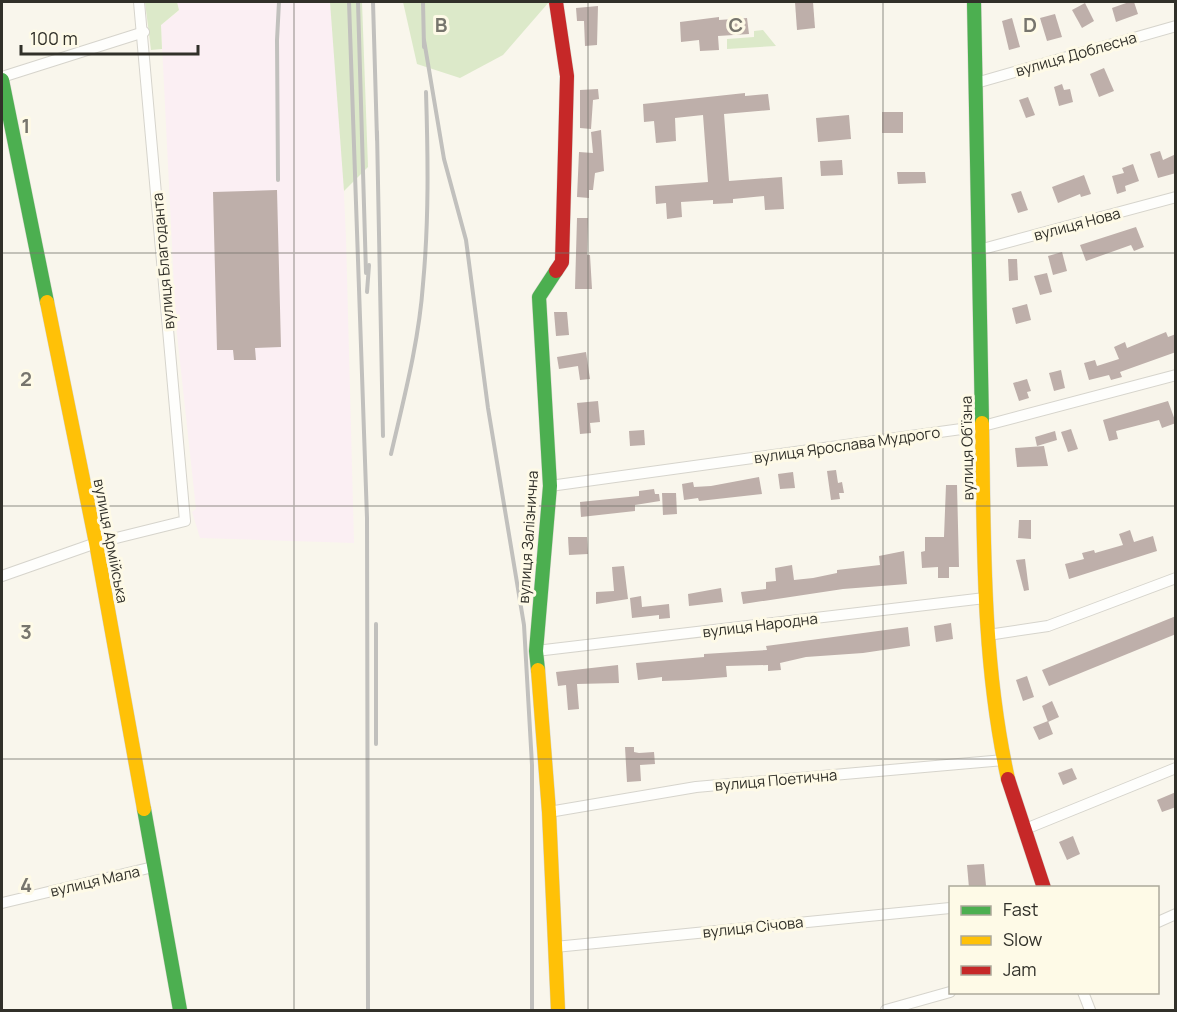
<svg xmlns="http://www.w3.org/2000/svg" width="1177" height="1012" font-family="Manrope,sans-serif">
  <style>
    .industrial { fill: #fbeff3 }
    .green { fill: #dce9c9 }
    .building { fill: #beafaa }
    .lines { fill: none; stroke-linecap: round; stroke-linejoin: round }
    .street-casing { stroke: #d6d4cc; stroke-width: 12 }
    .fast-casing { stroke: #d6d4cc; stroke-width: 15 }
    .slow-casing { stroke: #d6d4cc; stroke-width: 15 }
    .jam-casing { stroke: #d6d4cc; stroke-width: 15 }
    .street { stroke: #fefefc; stroke-width: 10 }
    .fast { stroke: #4caf50; stroke-width: 14 }
    .slow { stroke: #ffc107; stroke-width: 14 }
    .jam { stroke: #c62828; stroke-width: 14 }
    .rail { stroke: #c1c0bd; stroke-width: 4 }
    .grid { fill: none; stroke: #77756d; stroke-width: 1.5; stroke-opacity: 0.55 }
    .labels { text-anchor: middle; dominant-baseline: central; stroke-width: 6; stroke-linejoin: round; paint-order: stroke }
    .street-label { font-size: 15px; fill: #313029; stroke: #fefae7 }
    .grid-label { font-size: 20px; text-anchor: middle; font-weight: bold; fill: #77756d; stroke: #fefae7; stroke-width: 6; stroke-linejoin: round; paint-order: stroke }
  </style>
  <rect width="100%" height="100%" fill="#f9f6ec"/>
  <polygon class="industrial" points="177,2 335,2 346,238 354,543 200,538 192,512 196,509 176,325 161,25 179,11"/>
  <g class="green">
    <polygon points="145,2 177,2 179,10 161,25 162,49 151,50"/>
    <polygon points="330,2 362,2 368,167 344,191"/>
    <polygon points="403,2 549,2 503,55 460,78 417,64"/>
    <polygon points="763,30 776,46 727,49 727,39 754,37 754,31"/>
  </g>
  <g class="building">
    <polygon points="795,2 813,2 815,28 797,30"/>
    <polygon points="1129,2 1134,2 1138,14 1116,22 1112,8"/>
    <polygon points="1085,3 1094,21 1082,28 1072,10"/>
    <polygon points="598,6 597,45 585,46 584,21 577,21 576,8"/>
    <polygon points="1055,14 1062,37 1047,41 1040,18"/>
    <polygon points="719,17 719,20 747,18 749,34 718,36 719,50 700,51 699,40 681,42 680,22"/>
    <polygon points="1012,18 1020,47 1009,50 1002,21"/>
    <polygon points="1104,68 1114,91 1099,97 1090,74"/>
    <polygon points="1062,84 1064,90 1070,89 1073,102 1059,106 1054,87"/>
    <polygon points="598,89 599,99 593,100 591,129 580,128 580,90"/>
    <polygon points="745,93 745,96 768,94 770,110 724,114 729,181 782,177 784,209 765,210 764,196 733,199 733,203 713,204 713,200 681,202 682,217 667,219 666,203 656,204 655,186 708,182 703,115 675,118 676,141 656,143 654,121 644,122 643,104"/>
    <polygon points="1028,97 1035,115 1026,118 1019,100"/>
    <rect x="882" y="112" width="21" height="21"/>
    <polygon points="849,115 851,139 818,142 816,118"/>
    <polygon points="601,130 604,171 595,173 593,190 589,190 589,198 577,197 579,152 593,153 591,132"/>
    <polygon points="1160,151 1163,160 1176,154 1176,173 1158,178 1150,154"/>
    <polygon points="842,160 843,175 821,176 820,161"/>
    <polygon points="1133,164 1139,181 1125,186 1126,191 1117,194 1112,176 1124,173 1122,168"/>
    <polygon points="897,172 925,172 926,183 898,184"/>
    <polygon points="1084,175 1091,194 1081,197 1080,194 1058,203 1052,187"/>
    <polygon points="277,190 281,347 255,348 256,360 234,360 233,350 217,350 213,192"/>
    <polygon points="1021,191 1028,210 1018,213 1011,194"/>
    <polygon points="577,218 588,218 587,255 590,255 592,289 575,289"/>
    <polygon points="1136,227 1144,247 1134,251 1131,245 1086,261 1080,245"/>
    <polygon points="1062,252 1067,271 1053,275 1048,256"/>
    <polygon points="1008,259 1017,259 1018,280 1009,281"/>
    <polygon points="1047,273 1052,292 1040,295 1034,276"/>
    <polygon points="1027,304 1031,320 1016,324 1012,308"/>
    <polygon points="554,312 567,312 569,335 556,336"/>
    <polygon points="1166,332 1168,337 1176,334 1176,352 1120,372 1122,377 1111,380 1109,375 1089,380 1084,363 1095,360 1097,366 1119,359 1114,347 1125,342 1127,348"/>
    <polygon points="586,352 590,379 580,380 578,366 559,369 557,357"/>
    <polygon points="1061,370 1065,388 1054,391 1049,373"/>
    <polygon points="1027,379 1031,391 1027,392 1029,398 1019,401 1013,383"/>
    <polygon points="598,401 600,422 590,423 591,433 580,434 577,403"/>
    <polygon points="1168,401 1176,423 1162,428 1159,420 1116,431 1118,439 1109,441 1103,420"/>
    <polygon points="1071,429 1078,449 1068,452 1061,432"/>
    <polygon points="644,430 645,445 630,446 629,431"/>
    <polygon points="1055,431 1057,440 1037,446 1035,437"/>
    <polygon points="1044,446 1048,466 1017,467 1015,448"/>
    <polygon points="836,470 838,483 842,482 844,493 839,493 840,499 831,500 827,471"/>
    <polygon points="793,472 795,488 780,489 778,474"/>
    <polygon points="759,477 762,494 699,501 698,498 684,500 682,484 693,482 694,487 711,486"/>
    <polygon points="946,485 957,485 959,567 949,567 949,578 938,578 938,567 922,568 921,552 925,551 925,537 944,537"/>
    <polygon points="654,489 655,494 659,494 660,501 635,505 635,511 581,517 580,502 639,496 639,491"/>
    <polygon points="662,493 676,493 677,514 663,515"/>
    <polygon points="1019,520 1031,520 1031,539 1018,538"/>
    <polygon points="1130,530 1134,542 1153,536 1157,551 1069,579 1065,564 1084,559 1082,553 1094,550 1095,553 1123,545 1119,534"/>
    <polygon points="568,537 587,537 588,554 569,555"/>
    <polygon points="904,551 907,584 843,589 743,604 741,592 766,589 766,582 776,581 775,568 792,565 794,580 813,578 837,573 837,570 880,565 879,556"/>
    <polygon points="1025,559 1029,590 1024,591 1016,560"/>
    <polygon points="624,566 628,599 596,604 596,592 614,591 612,567"/>
    <polygon points="721,588 723,602 689,606 688,594"/>
    <polygon points="641,596 642,607 669,604 670,618 659,619 659,615 632,618 630,598"/>
    <polygon points="1176,616 1176,634 1049,686 1042,670"/>
    <polygon points="951,623 953,639 936,642 934,626"/>
    <polygon points="908,627 910,646 863,653 806,657 780,663 781,670 768,671 768,665 726,666 727,677 689,680 662,681 662,677 638,680 636,663 704,657 704,654 767,650 766,646"/>
    <polygon points="618,665 619,683 577,684 579,709 568,710 566,685 558,686 556,672"/>
    <polygon points="1027,676 1034,697 1023,701 1016,680"/>
    <polygon points="1052,701 1059,717 1048,722 1042,706"/>
    <polygon points="1048,721 1053,734 1039,740 1033,727"/>
    <polygon points="625,747 634,747 634,752 639,753 654,752 655,764 640,765 641,781 627,782"/>
    <polygon points="1072,768 1077,779 1063,785 1058,773"/>
    <polygon points="1176,792 1176,807 1162,812 1157,800"/>
    <polygon points="1073,836 1080,854 1067,860 1059,842"/>
    <polygon points="984,864 986,886 969,888 967,865"/>
  </g>
  <g class="lines">
    <defs>
      <g id="street">
        <polyline points="2,77 144,32"/>
        <polyline points="976,83 1176,26"/>
        <polyline points="979,250 1176,197"/>
        <polyline points="550,486 983,426 1176,375"/>
        <polyline points="2,576 96,543 185,521 139,2"/>
        <polyline points="988,635 1048,626 1176,578"/>
        <polyline points="536,651 985,598"/>
        <polyline points="549,812 696,787 1004,760"/>
        <polyline points="1023,830 1176,768"/>
        <polyline points="2,903 153,867"/>
        <polyline points="1158,922 1176,914"/>
        <polyline points="555,947 950,908"/>
        <polyline points="1083,992 1090,1010"/>
        <polyline points="886,1010 950,992"/>
      </g>
      <g id="fast">
        <polyline points="974,2 982,423"/>
        <polyline points="2,80 47,302"/>
        <polyline points="538,670 536,651 550,486 539,297 556,271"/>
        <polyline points="144,809 180,1010"/>
      </g>
      <g id="slow">
        <polyline points="47,302 96,543 144,809"/>
        <path d="M982 423C984 542 982 662 1008 779"/>
        <polyline points="538,670 549,812 558,1010"/>
      </g>
      <g id="jam">
        <polyline points="556,2 567,76 562,262 556,271"/>
        <polyline points="1008,779 1044,888"/>
      </g>
    </defs>
    <use href="#street" class="street-casing"/>
    <use href="#fast" class="fast-casing"/>
    <use href="#slow" class="slow-casing"/>
    <use href="#jam" class="jam-casing"/>
    <use href="#street" class="street"/>
    <use href="#fast" class="fast"/>
    <use href="#slow" class="slow"/>
    <use href="#jam" class="jam"/>
    <g class="rail">
      <polyline points="349,2 367,518 368,1010"/>
      <polyline points="358,2 366,273"/>
      <polyline points="373,2 377,139"/>
      <polyline points="423,2 424,47"/>
      <polyline points="424,40 444,159 466,240 488,408 524,625 532,765 532,1010"/>
      <polyline points="377,132 383,436"/>
      <polyline points="278,180 277,40 279,2"/>
      <polyline points="367,292 369,265"/>
      <path d="M391 454C404 398 419 341 423 284 429 220 428 156 426 92"/>
      <polyline points="376,744 376,624"/>
    </g>
  </g>
  <path class="grid" d="M294 2V1010M588 2V1010M883 2V1010M2 253H1176M2 506H1176M2 759H1176"/>
  <g class="labels">
    <g class="street-label">
      <text transform="translate(1076 54) rotate(-16)">вулиця Доблесна</text>
      <text transform="translate(1077 224) rotate(-15)">вулиця Нова</text>
      <text transform="translate(163 261) rotate(-95)">вулиця Благоданта</text>
      <text transform="translate(847 445) rotate(-8)">вулиця Ярослава Мудрого</text>
      <text transform="translate(967 448) rotate(-91)">вулиця Об'їзна</text>
      <text transform="translate(528 537) rotate(-86)">вулиця Залізнична</text>
      <text transform="translate(111 541) rotate(79)">вулиця Армійська</text>
      <text transform="translate(760 625) rotate(-7)">вулиця Народна</text>
      <text transform="translate(776 780) rotate(-5)">вулиця Поетична</text>
      <text transform="translate(95 881) rotate(-13)">вулиця Мала</text>
      <text transform="translate(753 927) rotate(-6)">вулиця Січова</text>
    </g>
  </g>
  <g class="grid-label">
    <text x="441" y="32">B</text>
    <text x="736" y="32">C</text>
    <text x="1030" y="32">D</text>
    <text x="26" y="133">1</text>
    <text x="26" y="386">2</text>
    <text x="26" y="639">3</text>
    <text x="26" y="892">4</text>
  </g>
  <rect width="1177" height="1012" fill="none" stroke="#313029" stroke-width="6"/>
  <rect x="949" y="886" width="210" height="108" fill="#fefae7" stroke="#aca99b" stroke-width="1.5"/>
  <rect x="961" y="906" width="30" height="9" fill="#4caf50" stroke="#aca99b" stroke-width="1.5"/>
  <text x="1003" y="916" font-size="18" fill="#313029">Fast</text>
  <rect x="961" y="936" width="30" height="9" fill="#ffc107" stroke="#aca99b" stroke-width="1.5"/>
  <text x="1003" y="946" font-size="18" fill="#313029">Slow</text>
  <rect x="961" y="966" width="30" height="9" fill="#c62828" stroke="#aca99b" stroke-width="1.5"/>
  <text x="1003" y="976" font-size="18" fill="#313029">Jam</text>
  <path d="M21 45v9h177v-9" fill="none" stroke="#313029" stroke-width="3"/>
  <text x="30" y="45" font-size="18" fill="#313029" stroke="#fefae7" stroke-width="4.5" paint-order="stroke">100 m</text>
</svg>
